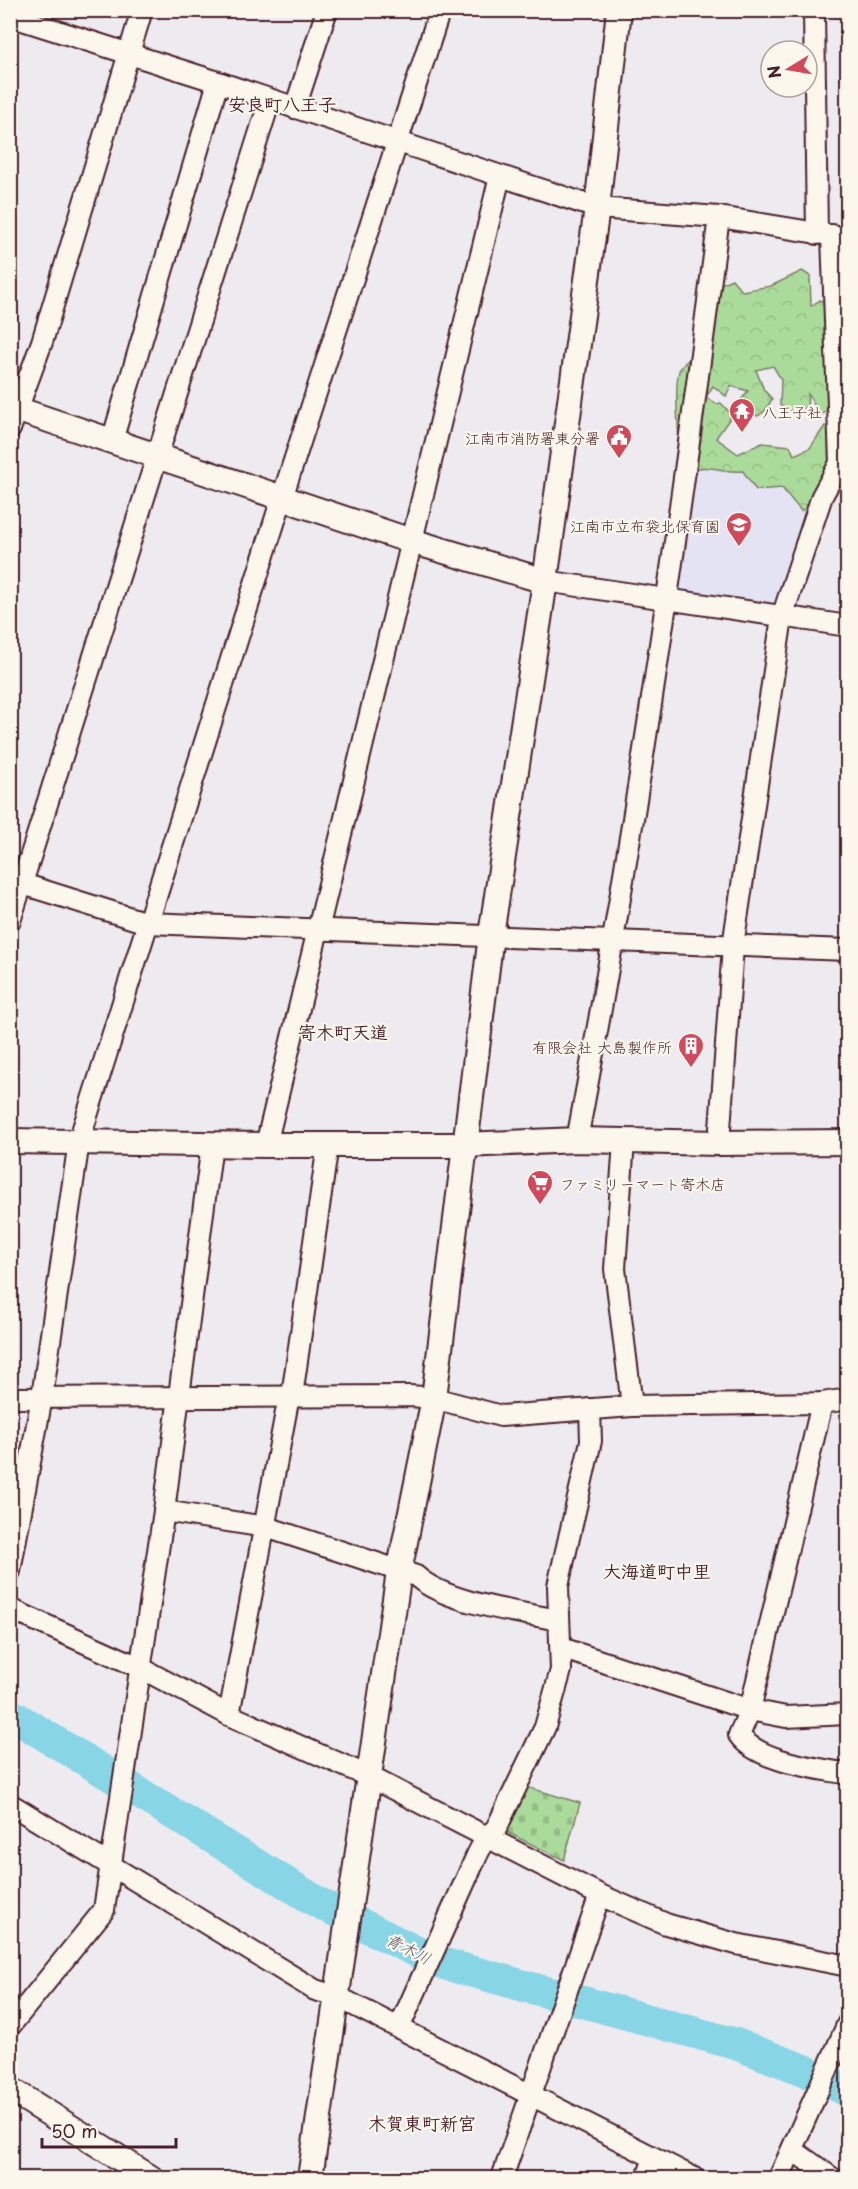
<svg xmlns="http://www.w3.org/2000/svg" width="858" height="2189" font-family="'Playpen Sans','Klee One',sans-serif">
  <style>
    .built { fill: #e4e3f3 }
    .forest { fill: url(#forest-crowns); stroke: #7a7d63; stroke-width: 1.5 }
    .cemetery { fill: url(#cemetery-stones); stroke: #7a7d63; stroke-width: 1.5 }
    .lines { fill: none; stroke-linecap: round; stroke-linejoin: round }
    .river { stroke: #88d5e6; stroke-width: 32 }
    .minor-casing { stroke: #4a1f2b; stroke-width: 24 }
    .tertiary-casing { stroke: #4a1f2b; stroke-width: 28 }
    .minor { stroke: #fbf7ec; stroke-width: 20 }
    .tertiary { stroke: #fbf7ec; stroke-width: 24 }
    .labels { text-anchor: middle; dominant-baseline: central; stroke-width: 4.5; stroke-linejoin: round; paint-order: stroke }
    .poi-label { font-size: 15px; fill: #4a1f2b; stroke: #fbf7ec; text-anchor: end }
    .water-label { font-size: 16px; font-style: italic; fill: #5d5663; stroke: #fbf7ec }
    .quarter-label { font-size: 18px; font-weight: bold; fill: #4a1f2b; stroke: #fbf7ec }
  </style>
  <defs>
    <pattern id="forest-crowns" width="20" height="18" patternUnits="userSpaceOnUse" patternTransform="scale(1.5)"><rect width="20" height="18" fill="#abdb9b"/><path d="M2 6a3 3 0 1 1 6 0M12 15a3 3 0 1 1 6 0" fill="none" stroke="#95bc86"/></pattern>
    <pattern id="cemetery-stones" width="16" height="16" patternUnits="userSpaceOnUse" patternTransform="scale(1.5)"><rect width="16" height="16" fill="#abdb9b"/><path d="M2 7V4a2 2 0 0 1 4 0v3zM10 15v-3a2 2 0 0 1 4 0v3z" fill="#95bc86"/></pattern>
  </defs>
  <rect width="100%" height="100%" fill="#eeebf0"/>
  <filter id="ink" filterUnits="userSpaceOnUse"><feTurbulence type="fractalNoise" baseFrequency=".0167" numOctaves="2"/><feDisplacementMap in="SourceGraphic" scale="12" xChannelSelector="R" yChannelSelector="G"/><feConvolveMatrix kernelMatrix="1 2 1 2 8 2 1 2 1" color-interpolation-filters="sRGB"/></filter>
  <g filter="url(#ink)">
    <polygon class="built" points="687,458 832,479 782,617 666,600"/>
    <path class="forest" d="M802 271 810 276 811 306 820 300 835 305 833 407 820 415 808 394 807 408 788 412 780 405 781 379 773 366 756 370 764 390 772 399 765 411 758 416 734 409 748 391 731 386 726 396 713 386 706 397 716 404 721 403 732 415 716 438 738 454 762 443 790 446 794 455 810 448 825 426 836 430 834 459 822 496 801 511 782 488 756 490 743 471C718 474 710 460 685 473 679 458 673 381 680 369 688 357 699 353 711 347L715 332 704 331 709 289 732 279 742 291 771 286Z"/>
    <polygon class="cemetery" points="527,1787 580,1803 564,1860 504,1831"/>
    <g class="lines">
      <polyline class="river" points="10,1714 319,1903 437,1962 736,2044 804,2070 848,2091"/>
      <defs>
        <g id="minor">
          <polyline points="814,10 817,234"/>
          <polyline points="10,16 218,82 597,208 719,217 848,238"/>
          <polyline points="295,108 327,10"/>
          <polyline points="10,429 42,342 142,10"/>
          <polyline points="112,441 218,82"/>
          <polyline points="545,581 848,626"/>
          <polyline points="10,880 147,923 848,950"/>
          <polyline points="10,921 270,100"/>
          <path d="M577 1140C635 834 679 526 719 217"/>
          <polyline points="624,1141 615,1269 632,1406"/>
          <polyline points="719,1143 733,946 782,617 822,496 840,463 832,235"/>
          <polyline points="266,1145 500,176"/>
          <polyline points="292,1396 328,1144"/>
          <polyline points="10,1398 410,1396 434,1398 501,1416 632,1406 822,1403 848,1399"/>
          <path d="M822 1403 750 1710 739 1735C758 1762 817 1768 848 1774"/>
          <path d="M164 1511 266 1527 416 1576C445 1603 519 1612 558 1620"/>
          <polyline points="10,1571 42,1397 79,1141 282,498 440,10"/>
          <polyline points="10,1609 139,1667 229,1715 370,1777 600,1895 666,1924 736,1944 848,1966"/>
          <polyline points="561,1648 750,1710 786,1717 848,1714"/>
          <polyline points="229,1715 289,1396"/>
          <polyline points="10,1804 315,1990 336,1996 694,2178"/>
          <polyline points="10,2026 104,1910 164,1511 212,1144"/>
          <polyline points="399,2028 477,1855 487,1836 496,1829 545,1727 561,1670 558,1586 591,1441 590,1409"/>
          <polyline points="794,2151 832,2178"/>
          <polyline points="502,2178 600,1895"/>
          <polyline points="647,2178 654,2158"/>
          <polyline points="779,2178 848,2023"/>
        </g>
        <g id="tertiary">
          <polyline points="10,407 411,541 545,581"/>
          <polyline points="10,1141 266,1145 464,1145 577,1140 719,1143 848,1142"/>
          <polyline points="10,2089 151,2178"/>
          <polyline points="310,2178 399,1572 434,1398 491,935 545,581 597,208 619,10"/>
        </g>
      </defs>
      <use href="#minor" class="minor-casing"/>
      <use href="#tertiary" class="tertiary-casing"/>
      <use href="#minor" class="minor"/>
      <use href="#tertiary" class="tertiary"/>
    </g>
  </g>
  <defs>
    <symbol id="temple-pin" viewBox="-11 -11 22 30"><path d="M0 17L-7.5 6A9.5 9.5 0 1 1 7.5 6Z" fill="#d1495b" stroke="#fbf7ec"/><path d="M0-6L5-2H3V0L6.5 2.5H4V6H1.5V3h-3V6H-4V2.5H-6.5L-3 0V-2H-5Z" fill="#fff"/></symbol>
    <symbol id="civic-pin" viewBox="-11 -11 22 30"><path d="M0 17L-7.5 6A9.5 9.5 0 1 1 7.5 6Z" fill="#d1495b" stroke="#fbf7ec"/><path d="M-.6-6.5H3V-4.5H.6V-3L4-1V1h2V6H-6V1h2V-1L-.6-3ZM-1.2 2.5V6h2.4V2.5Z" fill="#fff"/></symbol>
    <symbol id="school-pin" viewBox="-11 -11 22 30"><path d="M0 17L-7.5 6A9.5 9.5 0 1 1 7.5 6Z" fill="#d1495b" stroke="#fbf7ec"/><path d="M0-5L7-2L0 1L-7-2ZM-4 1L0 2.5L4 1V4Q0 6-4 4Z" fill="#fff"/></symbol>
    <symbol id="building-pin" viewBox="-11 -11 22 30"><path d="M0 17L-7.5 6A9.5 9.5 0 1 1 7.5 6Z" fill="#d1495b" stroke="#fbf7ec"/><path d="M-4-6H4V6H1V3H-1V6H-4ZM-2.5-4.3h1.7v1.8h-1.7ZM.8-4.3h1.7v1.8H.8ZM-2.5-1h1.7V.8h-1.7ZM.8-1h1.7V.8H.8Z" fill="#fff"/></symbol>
    <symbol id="supermarket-pin" viewBox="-11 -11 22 30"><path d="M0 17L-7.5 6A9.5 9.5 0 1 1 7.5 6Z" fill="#d1495b" stroke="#fbf7ec"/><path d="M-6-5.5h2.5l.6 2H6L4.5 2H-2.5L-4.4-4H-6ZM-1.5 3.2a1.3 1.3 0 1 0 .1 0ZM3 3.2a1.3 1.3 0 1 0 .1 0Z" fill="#fff"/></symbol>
  </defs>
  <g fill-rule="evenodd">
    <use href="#temple-pin" x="727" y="396" width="30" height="40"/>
    <use href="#civic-pin" x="604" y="422" width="30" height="40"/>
    <use href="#school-pin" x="724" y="510" width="30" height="40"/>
    <use href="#building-pin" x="676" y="1031" width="30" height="40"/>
    <use href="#supermarket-pin" x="525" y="1168" width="30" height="40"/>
  </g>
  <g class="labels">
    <g class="poi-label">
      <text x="762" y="411" text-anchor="start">八王子社</text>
      <text x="600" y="437">江南市消防署東分署</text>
      <text x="720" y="525">江南市立布袋北保育園</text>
      <text x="672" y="1046">有限会社 大島製作所</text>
      <text x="560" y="1183" text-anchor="start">ファミリーマート寄木店</text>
    </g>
    <g class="water-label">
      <text transform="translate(409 1948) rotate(27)">青木川</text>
    </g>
    <g class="quarter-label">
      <text x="282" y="103">安良町八王子</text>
      <text x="343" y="1031">寄木町天道</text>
      <text x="657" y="1570">大海道町中里</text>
      <text x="422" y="2122">木賀東町新宮</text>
    </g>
  </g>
  <rect width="858" height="2189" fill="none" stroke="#fbf7ec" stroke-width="36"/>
  <rect x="18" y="18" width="822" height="2153" fill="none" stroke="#4a1f2b" stroke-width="2" filter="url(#ink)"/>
  <g transform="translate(789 69) rotate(259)"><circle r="28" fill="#fbf7ec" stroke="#b4a19f" stroke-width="1.5"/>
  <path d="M0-4.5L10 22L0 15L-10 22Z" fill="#d1495b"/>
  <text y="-9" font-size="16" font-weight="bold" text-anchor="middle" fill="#4a1f2b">N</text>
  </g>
  <path d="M42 2138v9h134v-9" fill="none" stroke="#4a1f2b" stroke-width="3"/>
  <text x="51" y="2138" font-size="18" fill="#4a1f2b" stroke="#fbf7ec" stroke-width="4.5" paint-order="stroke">50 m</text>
</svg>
